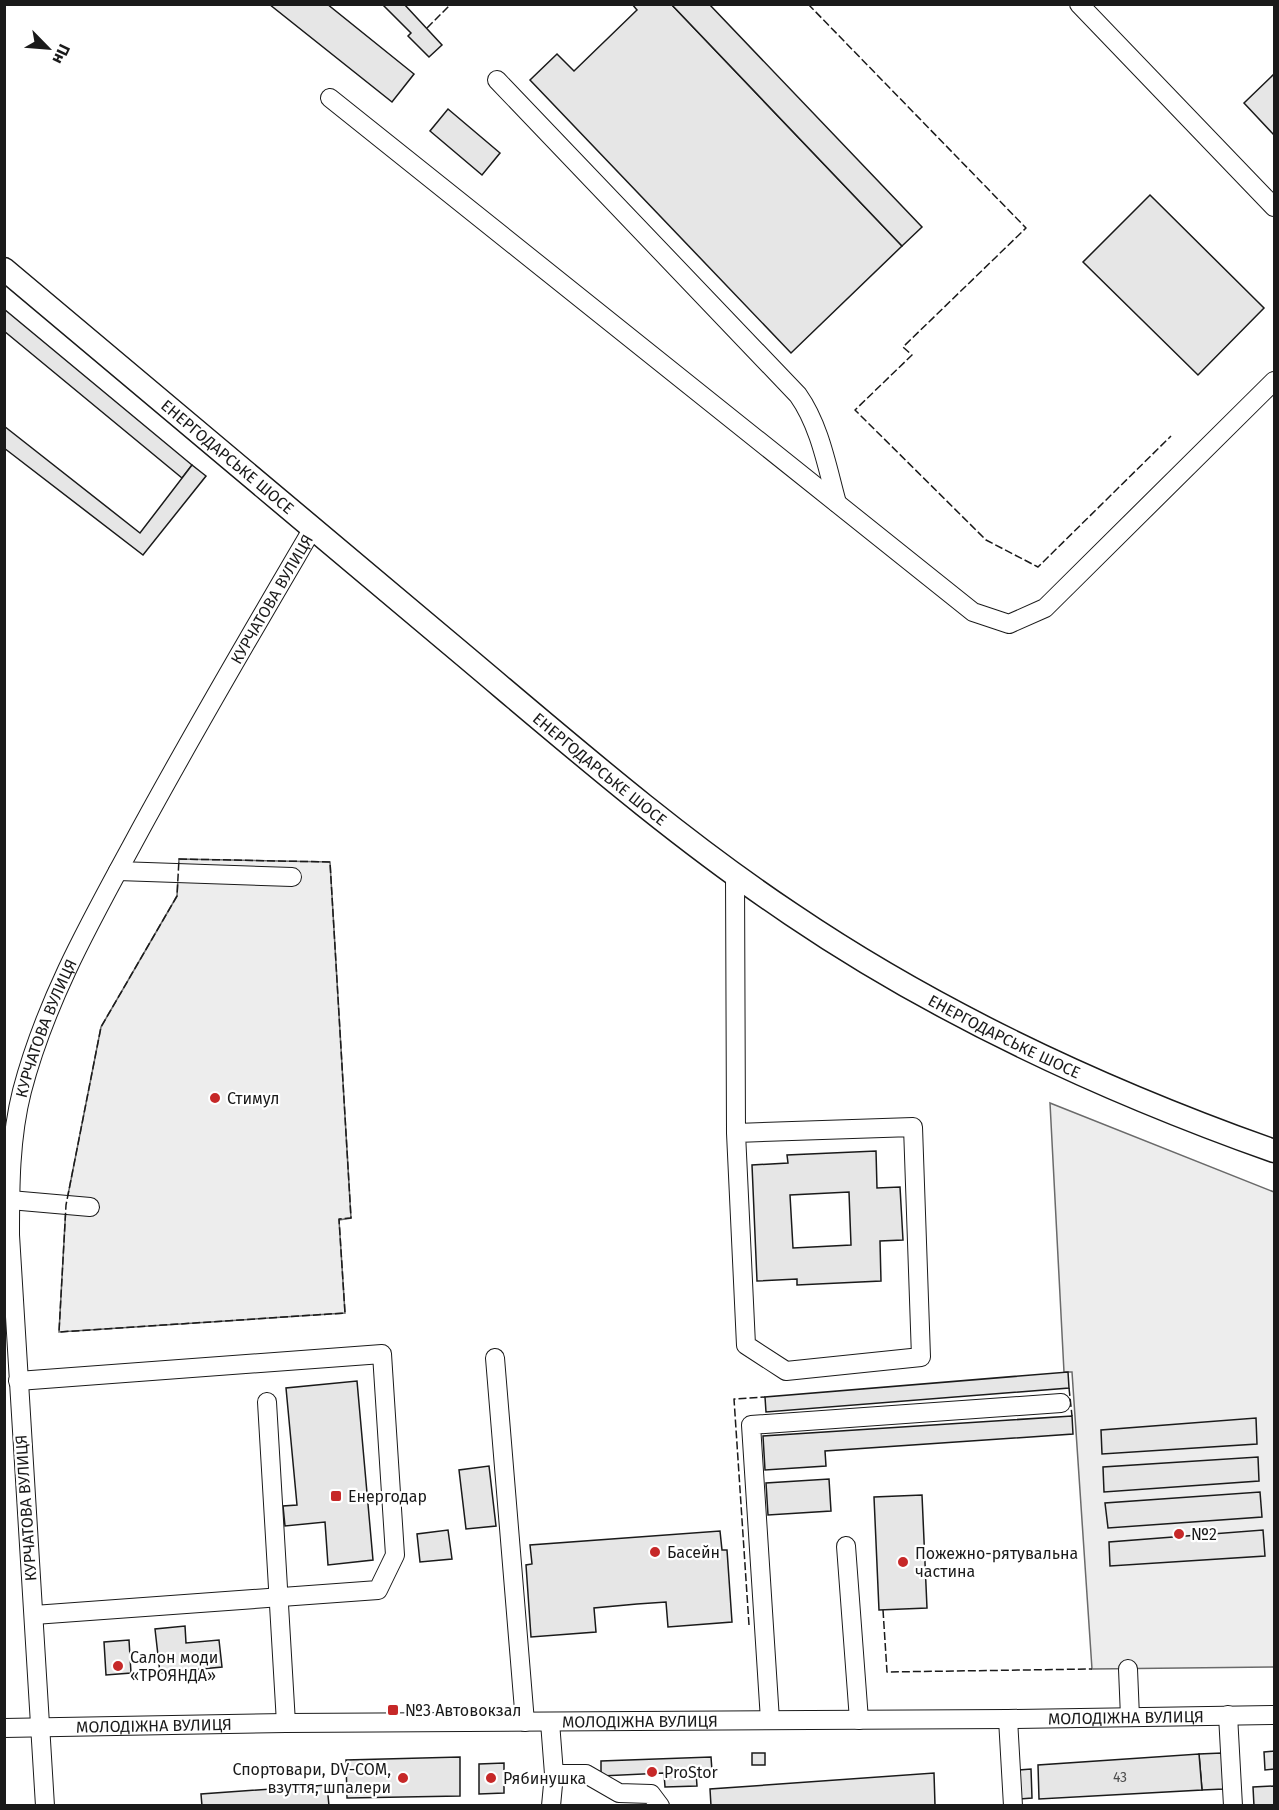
<svg xmlns="http://www.w3.org/2000/svg" width="1279" height="1810" font-family="'Fira Sans',sans-serif">
  <style>
    .built { fill: #ededed; stroke: #6a6a6a; stroke-width: 1.5 }
    .building { fill: #e6e6e6; stroke: #1a1a1a; stroke-width: 1.5; fill-rule: evenodd }
    .lines { fill: none; stroke-linecap: round; stroke-linejoin: round }
    .minor-casing { stroke: #1a1a1a; stroke-width: 20 }
    .major-casing { stroke: #1a1a1a; stroke-width: 25 }
    .minor { stroke: #fff; stroke-width: 18 }
    .major { stroke: #fff; stroke-width: 22 }
    .fence { stroke: #1a1a1a; stroke-width: 1.5; stroke-dasharray: 8 3; stroke-linecap: butt }
    .poi-dot { fill: #c62828; stroke: #fff; stroke-width: 2 }
    .labels { text-anchor: middle; dominant-baseline: central; stroke-width: 4.5; stroke-linejoin: round; paint-order: stroke }
    .number-label { font-size: 14px; fill: #4d4d4d }
    .street-label { font-size: 16px; fill: #1a1a1a; stroke: #fff }
    .poi-label { font-size: 16px; fill: #1a1a1a; stroke: #fff; text-anchor: start }
  </style>
  <rect width="100%" height="100%" fill="#fff"/>
  <g class="built">
    <polygon points="179,859 330,862 351,1218 339,1220 345,1313 59,1332 66,1205 101,1027 177,896"/>
    <polygon points="1050,1103 1274,1192 1274,1667 1092,1669 1072,1372 1064,1372"/>
  </g>
  <g class="building">
    <polygon points="269,4 327,4 414,74 392,102"/>
    <polygon points="382,4 404,4 442,45 429,57 408,36 411,33"/>
    <polygon points="632,4 671,4 902,246 791,353 530,80 557,54 574,71 637,10"/>
    <polygon points="671,4 709,4 922,227 902,246"/>
    <polygon points="1274,74 1274,135 1244,103"/>
    <polygon points="448,109 500,153 482,175 430,131"/>
    <polygon points="1150,195 1264,308 1198,375 1083,262"/>
    <polygon points="4,309 192,465 182,478 4,331"/>
    <polygon points="4,426 140,533 192,465 206,476 143,555 4,448"/>
    <path d="M876 1151 877 1188 900 1187 903 1240 880 1241 881 1281 797 1285V1279L757 1281 752 1165 788 1163 787 1155ZM849 1192 851 1245 793 1248 790 1195Z"/>
    <polygon points="1068,1372 1069,1388 766,1412 765,1397"/>
    <polygon points="357,1381 373,1560 328,1565 325,1522 285,1526 283,1506 297,1505 286,1388"/>
    <polygon points="1072,1416 1073,1434 825,1451 826,1466 765,1470 763,1436"/>
    <polygon points="1256,1418 1257,1444 1102,1454 1101,1430"/>
    <polygon points="1258,1457 1259,1481 1104,1492 1103,1467"/>
    <polygon points="489,1466 496,1526 466,1529 459,1470"/>
    <polygon points="829,1479 831,1511 768,1515 766,1483"/>
    <polygon points="1260,1492 1262,1517 1108,1528 1105,1503"/>
    <polygon points="922,1495 927,1608 879,1610 874,1497"/>
    <polygon points="448,1530 452,1559 420,1562 417,1534"/>
    <polygon points="1263,1530 1265,1556 1110,1566 1109,1542"/>
    <polygon points="720,1531 722,1550 727,1550 732,1622 668,1627 666,1602 637,1604 594,1608 596,1632 531,1637 526,1565 532,1564 530,1545"/>
    <polygon points="185,1626 186,1643 219,1640 222,1667 160,1673 155,1629"/>
    <polygon points="129,1640 131,1673 106,1675 104,1642"/>
    <polygon points="1274,1751 1274,1769 1265,1770 1264,1752"/>
    <rect x="752" y="1753" width="13" height="12"/>
    <polygon points="1222,1753 1224,1789 1202,1790 1199,1754"/>
    <polygon points="1199,1754 1202,1790 1039,1799 1038,1765"/>
    <polygon points="460,1757 460,1796 347,1798 346,1760"/>
    <polygon points="711,1757 712,1771 696,1772 697,1786 665,1787 664,1773 601,1776 601,1761"/>
    <polygon points="504,1763 504,1793 479,1794 479,1764"/>
    <polygon points="1031,1769 1032,1798 1020,1799 1019,1770"/>
    <polygon points="934,1773 935,1805 711,1806 710,1789"/>
    <polygon points="327,1785 329,1806 202,1806 201,1794"/>
    <polygon points="1274,1786 1274,1806 1254,1806 1253,1787"/>
  </g>
  <g class="lines">
    <defs>
      <g id="minor">
        <polyline points="1079,4 1274,207"/>
        <path d="M497 80 798 395C820 426 827 467 837 503"/>
        <polyline points="330,98 973,612 1009,624 1045,608 1274,381"/>
        <polyline points="118,871 292,877"/>
        <polyline points="735,875 736,1133 746,1345 786,1371 921,1357 913,1127 736,1133"/>
        <polyline points="10,1200 90,1207"/>
        <polyline points="495,1358 525,1722"/>
        <polyline points="18,1381 382,1354 395,1555 378,1590 34,1615"/>
        <polyline points="267,1402 286,1723"/>
        <polyline points="846,1546 859,1720"/>
        <polyline points="1128,1669 1130,1717"/>
        <polyline points="1228,1715 1233,1806"/>
        <polyline points="1008,1719 1013,1806"/>
        <polyline points="770,1720 751,1425 1061,1403"/>
        <polyline points="550,1722 554,1774 586,1774 619,1793 651,1794 660,1806"/>
        <path id="s1" d="M4 1728 286 1723 1008 1719 1274 1715"/>
        <path id="s2" d="M45 1806 10 1235C10 1187 10 1138 22 1091 45 1003 88 926 131 847 189 739 251 634 313 528"/>
        <polyline points="551,1806 554,1774"/>
      </g>
      <g id="major">
        <path id="s3" d="M4 269C152 393 300 517 448 642 559 735 670 833 791 914 940 1015 1105 1091 1274 1151"/>
      </g>
    </defs>
    <use href="#minor" class="minor-casing"/>
    <use href="#major" class="major-casing"/>
    <use href="#minor" class="minor"/>
    <use href="#major" class="major"/>
    <g class="fence">
      <polyline points="808,4 1026,228 903,347 912,355 855,410 986,540 1038,567 1171,436"/>
      <polyline points="427,28 451,4"/>
      <polygon points="179,859 330,862 351,1218 339,1219 345,1313 59,1332 66,1205 101,1027 177,896"/>
      <polyline points="1069,1388 1072,1416"/>
      <polyline points="883,1610 887,1672 1092,1669"/>
      <polyline points="749,1625 734,1399 765,1397"/>
    </g>
  </g>
  <g class="poi-dot">
    <circle cx="215" cy="1098" r="6"/>
    <rect x="330" y="1490" width="12" height="12" rx="3"/>
    <circle cx="1179" cy="1534" r="6"/>
    <circle cx="655" cy="1552" r="6"/>
    <circle cx="903" cy="1562" r="6"/>
    <circle cx="118" cy="1666" r="6"/>
    <rect x="387" y="1704" width="12" height="12" rx="3"/>
    <circle cx="652" cy="1772" r="6"/>
    <circle cx="403" cy="1778" r="6"/>
    <circle cx="491" cy="1778" r="6"/>
  </g>
  <g class="labels">
    <g class="number-label">
      <text x="1120" y="1777">43</text>
    </g>
    <g class="street-label">
      <text stroke="none"><textPath href="#s3" startOffset="292">ЕНЕРГОДАРСЬКЕ ШОСЕ</textPath></text>
      <text stroke="none"><textPath href="#s2" startOffset="1270">КУРЧАТОВА ВУЛИЦЯ</textPath></text>
      <text stroke="none"><textPath href="#s3" startOffset="778">ЕНЕРГОДАРСЬКЕ ШОСЕ</textPath></text>
      <text stroke="none"><textPath href="#s2" startOffset="784">КУРЧАТОВА ВУЛИЦЯ</textPath></text>
      <text stroke="none"><textPath href="#s3" startOffset="1264">ЕНЕРГОДАРСЬКЕ ШОСЕ</textPath></text>
      <text transform="translate(26 1508) rotate(-94)">КУРЧАТОВА ВУЛИЦЯ</text>
      <text stroke="none"><textPath href="#s1" startOffset="1122">МОЛОДІЖНА ВУЛИЦЯ</textPath></text>
      <text stroke="none"><textPath href="#s1" startOffset="636">МОЛОДІЖНА ВУЛИЦЯ</textPath></text>
      <text stroke="none"><textPath href="#s1" startOffset="150">МОЛОДІЖНА ВУЛИЦЯ</textPath></text>
    </g>
    <g class="poi-label">
      <text x="227" y="1098">Стимул</text>
      <text x="348" y="1496">Енергодар</text>
      <text x="1191" y="1534">№2</text>
      <text x="667" y="1552">Басейн</text>
      <text x="915" y="1553">Пожежно-рятувальна<tspan x="915" dy="18">частина</tspan></text>
      <text x="130" y="1657">Салон моди<tspan x="130" dy="18">«ТРОЯНДА»</tspan></text>
      <text x="405" y="1710">№3 Автовокзал</text>
      <text x="391" y="1769" text-anchor="end">Спортовари, DV-COM,<tspan x="391" dy="18">взуття, шпалери</tspan></text>
      <text x="664" y="1772">ProStor</text>
      <text x="503" y="1778">Рябинушка</text>
    </g>
  </g>
  <rect width="1279" height="1810" fill="none" stroke="#1a1a1a" stroke-width="12"/>
  <g transform="translate(48 48) rotate(115)" stroke="#ffffff" stroke-width="4.5" paint-order="stroke">
  <path d="M0-4.5L10 22L0 15L-10 22Z" fill="#1a1a1a"/>
  <text y="-9" font-size="16" font-weight="bold" text-anchor="middle" fill="#1a1a1a">Пн</text>
  </g>
</svg>
